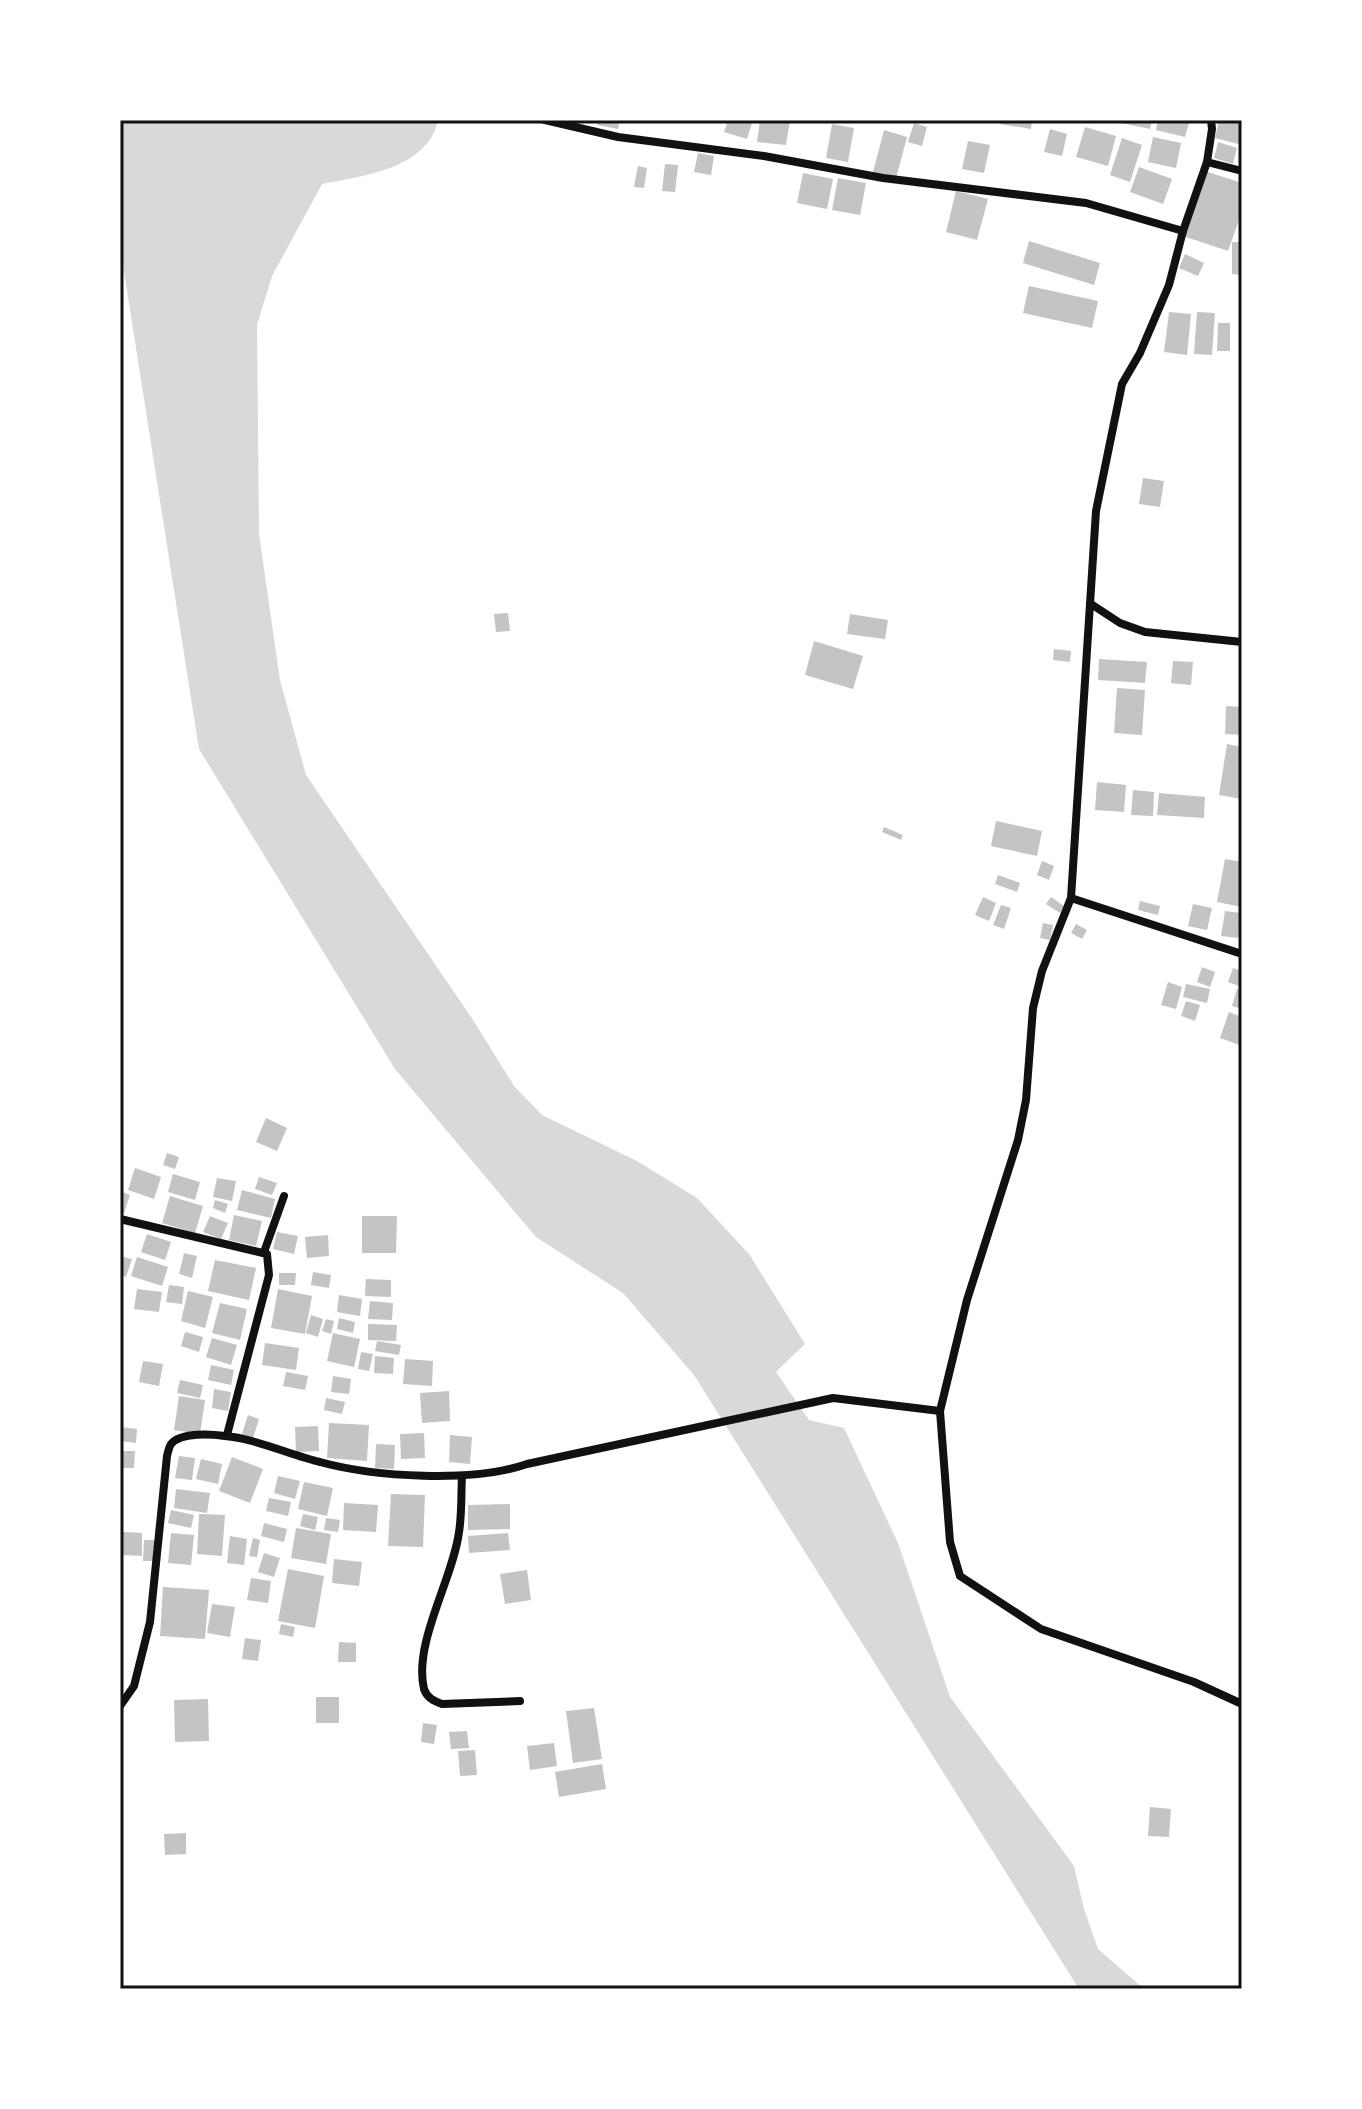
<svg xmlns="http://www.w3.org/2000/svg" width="1362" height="2109" font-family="Lato,sans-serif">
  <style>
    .water { fill: #d9d9d9 }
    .building { fill: #c4c4c4 }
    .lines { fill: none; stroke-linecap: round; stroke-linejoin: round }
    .minor { stroke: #111; stroke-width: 8 }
    .neatline { fill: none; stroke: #111; stroke-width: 3 }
  </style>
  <rect width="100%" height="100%" fill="#fff"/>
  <path class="water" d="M120 120H438C428 169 362 176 322 184L272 276 257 325 259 534 280 680 306 775 473 1020 514 1086 542 1115 637 1161 697 1198 749 1254 805 1344 776 1372 809 1420 844 1428 898 1543 950 1697 1074 1866 1084 1909 1098 1949 1144 1989H1079L694 1375 623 1293 536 1237 395 1069 199 749 120 246Z"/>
  <g class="building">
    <polygon points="598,120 620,120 618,129 597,125"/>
    <polygon points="728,120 753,120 747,139 724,132"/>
    <polygon points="760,120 790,120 786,145 757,142"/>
    <polygon points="1001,120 1032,120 1031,129 1000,124"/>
    <polygon points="1121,120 1152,120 1150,129 1121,123"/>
    <polygon points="1158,120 1189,123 1185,137 1156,130"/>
    <polygon points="1219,120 1242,120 1242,145 1215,138"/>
    <polygon points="914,123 927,127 922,146 908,142"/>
    <polygon points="832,124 854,128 848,162 826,158"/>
    <polygon points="1085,127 1116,136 1108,166 1076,157"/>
    <polygon points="1050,129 1067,134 1062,156 1044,152"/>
    <polygon points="884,130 907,137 896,178 873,172"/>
    <polygon points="1153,137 1181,143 1176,168 1148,162"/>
    <polygon points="1122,138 1142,145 1130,182 1110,175"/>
    <polygon points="968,141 990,145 984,173 962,169"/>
    <polygon points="1218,142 1237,148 1233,164 1214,158"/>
    <polygon points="698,153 714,156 711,175 694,172"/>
    <polygon points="665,164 678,165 675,192 662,191"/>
    <polygon points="638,166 647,168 644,188 634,187"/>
    <polygon points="1139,167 1172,179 1163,204 1130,192"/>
    <polygon points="1205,171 1242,183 1242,212 1228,251 1183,236"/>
    <polygon points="803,173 833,179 827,209 797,203"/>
    <polygon points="838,178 866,183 860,215 832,210"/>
    <polygon points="956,191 988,199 977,240 946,232"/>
    <polygon points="1029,241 1100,263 1094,285 1023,263"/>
    <polygon points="1232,242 1242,242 1242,275 1232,274"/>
    <polygon points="1185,254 1204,263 1198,276 1179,268"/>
    <polygon points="1029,286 1098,301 1092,328 1023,313"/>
    <polygon points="1169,312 1191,314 1187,355 1164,352"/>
    <polygon points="1197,312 1215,313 1212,355 1194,354"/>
    <polygon points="1218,323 1230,323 1230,351 1217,351"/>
    <polygon points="1143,478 1164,481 1160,507 1139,504"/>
    <polygon points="508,613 510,631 496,632 494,614"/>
    <polygon points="850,614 888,620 885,639 847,634"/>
    <polygon points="814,641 863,656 853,689 805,675"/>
    <polygon points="1054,649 1071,651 1070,662 1053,660"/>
    <polygon points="1099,659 1147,662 1145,683 1098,680"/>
    <polygon points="1173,661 1193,662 1191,685 1171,683"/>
    <polygon points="1117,688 1145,690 1142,735 1114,733"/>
    <polygon points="1226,706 1242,707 1242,735 1225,734"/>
    <polygon points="1227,744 1242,747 1242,799 1219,795"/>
    <polygon points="1097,782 1126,785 1124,812 1095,810"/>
    <polygon points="1133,790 1154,792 1153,816 1131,815"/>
    <polygon points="1159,793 1205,797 1204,818 1157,815"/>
    <polygon points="996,821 1042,831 1037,856 991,846"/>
    <polygon points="884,827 903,835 901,840 882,832"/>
    <polygon points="1225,859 1242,862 1242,907 1217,902"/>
    <polygon points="1042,861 1054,866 1049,880 1037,875"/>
    <polygon points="998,875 1020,883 1017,892 995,884"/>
    <polygon points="983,897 996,903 989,921 975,915"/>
    <polygon points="1051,897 1064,906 1060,913 1046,904"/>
    <polygon points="1140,901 1160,906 1158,915 1138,910"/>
    <polygon points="1193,904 1212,908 1207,930 1188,926"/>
    <polygon points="1001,905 1011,908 1004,929 993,925"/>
    <polygon points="1225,911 1241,913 1238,938 1221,936"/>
    <polygon points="1043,923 1053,925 1050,940 1040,938"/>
    <polygon points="1076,924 1087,930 1082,939 1071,933"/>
    <polygon points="1202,967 1215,972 1210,987 1197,982"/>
    <polygon points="1233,968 1242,971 1239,986 1228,982"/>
    <polygon points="1168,982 1182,987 1176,1009 1161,1005"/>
    <polygon points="1186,984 1210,989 1207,1003 1183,997"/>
    <polygon points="1237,989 1242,990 1242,1009 1232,1006"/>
    <polygon points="1186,1001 1200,1005 1195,1021 1181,1016"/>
    <polygon points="1229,1012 1242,1017 1242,1046 1220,1038"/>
    <polygon points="266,1118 287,1128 277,1151 256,1142"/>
    <polygon points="167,1153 179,1157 175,1169 163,1165"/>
    <polygon points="135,1168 161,1177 154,1199 128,1190"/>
    <polygon points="173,1174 200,1182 195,1200 168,1192"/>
    <polygon points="259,1177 277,1183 272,1195 255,1189"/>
    <polygon points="217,1178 236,1181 232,1201 213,1197"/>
    <polygon points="242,1190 275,1199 271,1218 237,1210"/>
    <polygon points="120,1191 130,1195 124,1213 120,1211"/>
    <polygon points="170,1196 203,1206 195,1233 162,1223"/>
    <polygon points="215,1200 228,1204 225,1213 213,1208"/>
    <polygon points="234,1215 262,1221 256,1246 229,1240"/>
    <polygon points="210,1216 228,1223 221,1239 203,1232"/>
    <polygon points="362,1216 397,1216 396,1253 362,1253"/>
    <polygon points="277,1232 298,1236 294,1254 273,1249"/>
    <polygon points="147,1234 171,1242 165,1260 141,1252"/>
    <polygon points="328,1235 329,1256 307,1258 305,1237"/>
    <polygon points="184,1253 197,1256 192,1278 179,1274"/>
    <polygon points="120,1256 132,1259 126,1277 120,1275"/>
    <polygon points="137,1257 168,1267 162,1286 131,1276"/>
    <polygon points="215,1260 256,1268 249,1300 208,1291"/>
    <polygon points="313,1272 331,1275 329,1288 311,1285"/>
    <polygon points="279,1273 296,1273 295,1285 279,1285"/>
    <polygon points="366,1279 391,1280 391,1297 365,1296"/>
    <polygon points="169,1285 184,1287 182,1304 166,1302"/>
    <polygon points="137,1289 162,1292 159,1312 134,1309"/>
    <polygon points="278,1289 312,1296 305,1334 271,1328"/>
    <polygon points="188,1291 213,1297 205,1328 181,1321"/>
    <polygon points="339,1295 362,1299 360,1316 337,1312"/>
    <polygon points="370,1301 393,1303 392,1320 368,1319"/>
    <polygon points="220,1303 247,1309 240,1340 212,1333"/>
    <polygon points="311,1315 323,1319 318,1337 306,1333"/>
    <polygon points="339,1318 355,1322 353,1333 337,1329"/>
    <polygon points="326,1319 334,1321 331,1334 322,1331"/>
    <polygon points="368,1324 397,1325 396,1341 368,1340"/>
    <polygon points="185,1332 203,1337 199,1352 181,1346"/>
    <polygon points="333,1333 360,1339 354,1367 327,1361"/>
    <polygon points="212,1338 237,1345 231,1365 206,1357"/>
    <polygon points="377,1341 401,1345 399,1355 375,1351"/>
    <polygon points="265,1343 299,1348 296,1370 262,1365"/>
    <polygon points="361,1352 373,1354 369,1371 358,1369"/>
    <polygon points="375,1356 394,1358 393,1374 374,1373"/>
    <polygon points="405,1359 433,1361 432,1386 403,1384"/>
    <polygon points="143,1361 163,1364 159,1386 139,1382"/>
    <polygon points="211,1365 234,1370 231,1385 208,1380"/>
    <polygon points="286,1372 308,1376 305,1390 283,1386"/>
    <polygon points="333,1376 351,1379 349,1394 331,1392"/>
    <polygon points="180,1380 203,1385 200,1398 177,1393"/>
    <polygon points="214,1389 231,1392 228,1411 212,1408"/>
    <polygon points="449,1391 450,1421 422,1423 420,1393"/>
    <polygon points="179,1396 205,1400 200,1434 174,1430"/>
    <polygon points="326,1398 345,1402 342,1414 324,1410"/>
    <polygon points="248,1415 259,1419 253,1438 242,1434"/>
    <polygon points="329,1423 369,1425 367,1461 327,1458"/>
    <polygon points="318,1426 319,1451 296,1452 295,1427"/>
    <polygon points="120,1427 137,1429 136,1443 120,1441"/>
    <polygon points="424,1433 425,1458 401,1459 400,1434"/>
    <polygon points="450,1435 472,1437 470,1464 449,1462"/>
    <polygon points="376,1444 395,1445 394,1469 375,1468"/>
    <polygon points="120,1451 135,1451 134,1468 120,1468"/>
    <polygon points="179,1456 195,1458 192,1480 175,1478"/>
    <polygon points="232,1457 263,1469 250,1503 219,1491"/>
    <polygon points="201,1459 222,1464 218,1484 196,1479"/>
    <polygon points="278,1476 300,1481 295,1499 274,1493"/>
    <polygon points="304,1482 333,1488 327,1516 298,1509"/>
    <polygon points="176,1489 210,1493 207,1513 174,1508"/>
    <polygon points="391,1494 425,1495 423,1547 388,1546"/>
    <polygon points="269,1498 291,1502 288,1516 266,1511"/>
    <polygon points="344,1503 378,1505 376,1532 343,1530"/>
    <polygon points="510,1504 510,1529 468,1530 468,1505"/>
    <polygon points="171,1510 194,1515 191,1528 168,1523"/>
    <polygon points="199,1514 225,1515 222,1556 197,1554"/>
    <polygon points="303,1514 318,1517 315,1530 300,1526"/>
    <polygon points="326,1518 340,1520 338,1532 324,1530"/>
    <polygon points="264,1523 287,1529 284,1542 261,1536"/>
    <polygon points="296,1528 331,1534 326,1564 291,1558"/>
    <polygon points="123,1532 142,1533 142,1556 122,1555"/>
    <polygon points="171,1533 194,1535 191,1565 168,1563"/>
    <polygon points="508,1533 510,1550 469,1553 468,1536"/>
    <polygon points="230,1536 247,1539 244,1565 227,1563"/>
    <polygon points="253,1538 260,1540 257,1557 249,1556"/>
    <polygon points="144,1540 156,1540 156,1561 143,1561"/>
    <polygon points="264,1553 280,1558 274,1577 258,1572"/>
    <polygon points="334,1559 362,1562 359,1586 332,1583"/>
    <polygon points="288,1569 324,1576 315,1628 278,1621"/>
    <polygon points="527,1570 531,1600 505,1604 500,1574"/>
    <polygon points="251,1578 271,1581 268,1603 247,1600"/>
    <polygon points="163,1587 209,1590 205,1639 160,1636"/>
    <polygon points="212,1604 235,1607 230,1637 207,1633"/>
    <polygon points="281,1624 295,1627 293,1637 279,1634"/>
    <polygon points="245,1638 261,1640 258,1661 242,1659"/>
    <polygon points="339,1642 356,1643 356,1662 338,1662"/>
    <rect x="316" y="1697" width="23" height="26"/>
    <polygon points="208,1699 209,1741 175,1742 174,1700"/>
    <polygon points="594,1708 602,1759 573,1763 566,1711"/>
    <polygon points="423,1723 437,1725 434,1744 421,1742"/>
    <polygon points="467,1731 469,1748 451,1749 449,1732"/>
    <polygon points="554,1743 557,1766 530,1770 527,1746"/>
    <polygon points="475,1750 477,1775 460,1776 458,1751"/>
    <polygon points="602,1764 606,1789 559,1797 555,1772"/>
    <polygon points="1150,1807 1171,1809 1169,1837 1148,1836"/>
    <polygon points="186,1833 186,1854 165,1855 164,1834"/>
  </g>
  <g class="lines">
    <g class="minor">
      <polyline points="545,120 618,137 764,156 883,178 1086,203 1183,231"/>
      <polyline points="1211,120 1212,129 1207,162 1183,231 1169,285 1140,353 1122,384 1096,511 1071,898 1042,971 1033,1008 1026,1100 1018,1140 967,1300 940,1411 950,1542 960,1576 1041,1629 1194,1682 1242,1704"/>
      <polyline points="1207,162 1242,171"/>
      <polyline points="1091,604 1120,623 1145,632 1242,642"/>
      <polyline points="1071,898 1242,954"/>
      <polyline points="120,1219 267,1254 269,1275 227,1435"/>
      <polyline points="264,1252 284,1196"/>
      <path d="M462 1476C461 1495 462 1514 459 1532 453 1579 413 1643 424 1689 427 1698 434 1701 442 1704L520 1701"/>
      <path d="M120 1706 134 1686 150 1622 167 1456C168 1452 169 1447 171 1444 181 1432 211 1434 225 1436 253 1438 291 1455 320 1462 375 1477 472 1483 527 1464L833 1398 940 1411"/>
    </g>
  </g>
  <rect width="1362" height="2109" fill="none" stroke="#ffffff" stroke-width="244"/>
  <rect x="122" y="122" width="1118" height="1865" class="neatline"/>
</svg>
